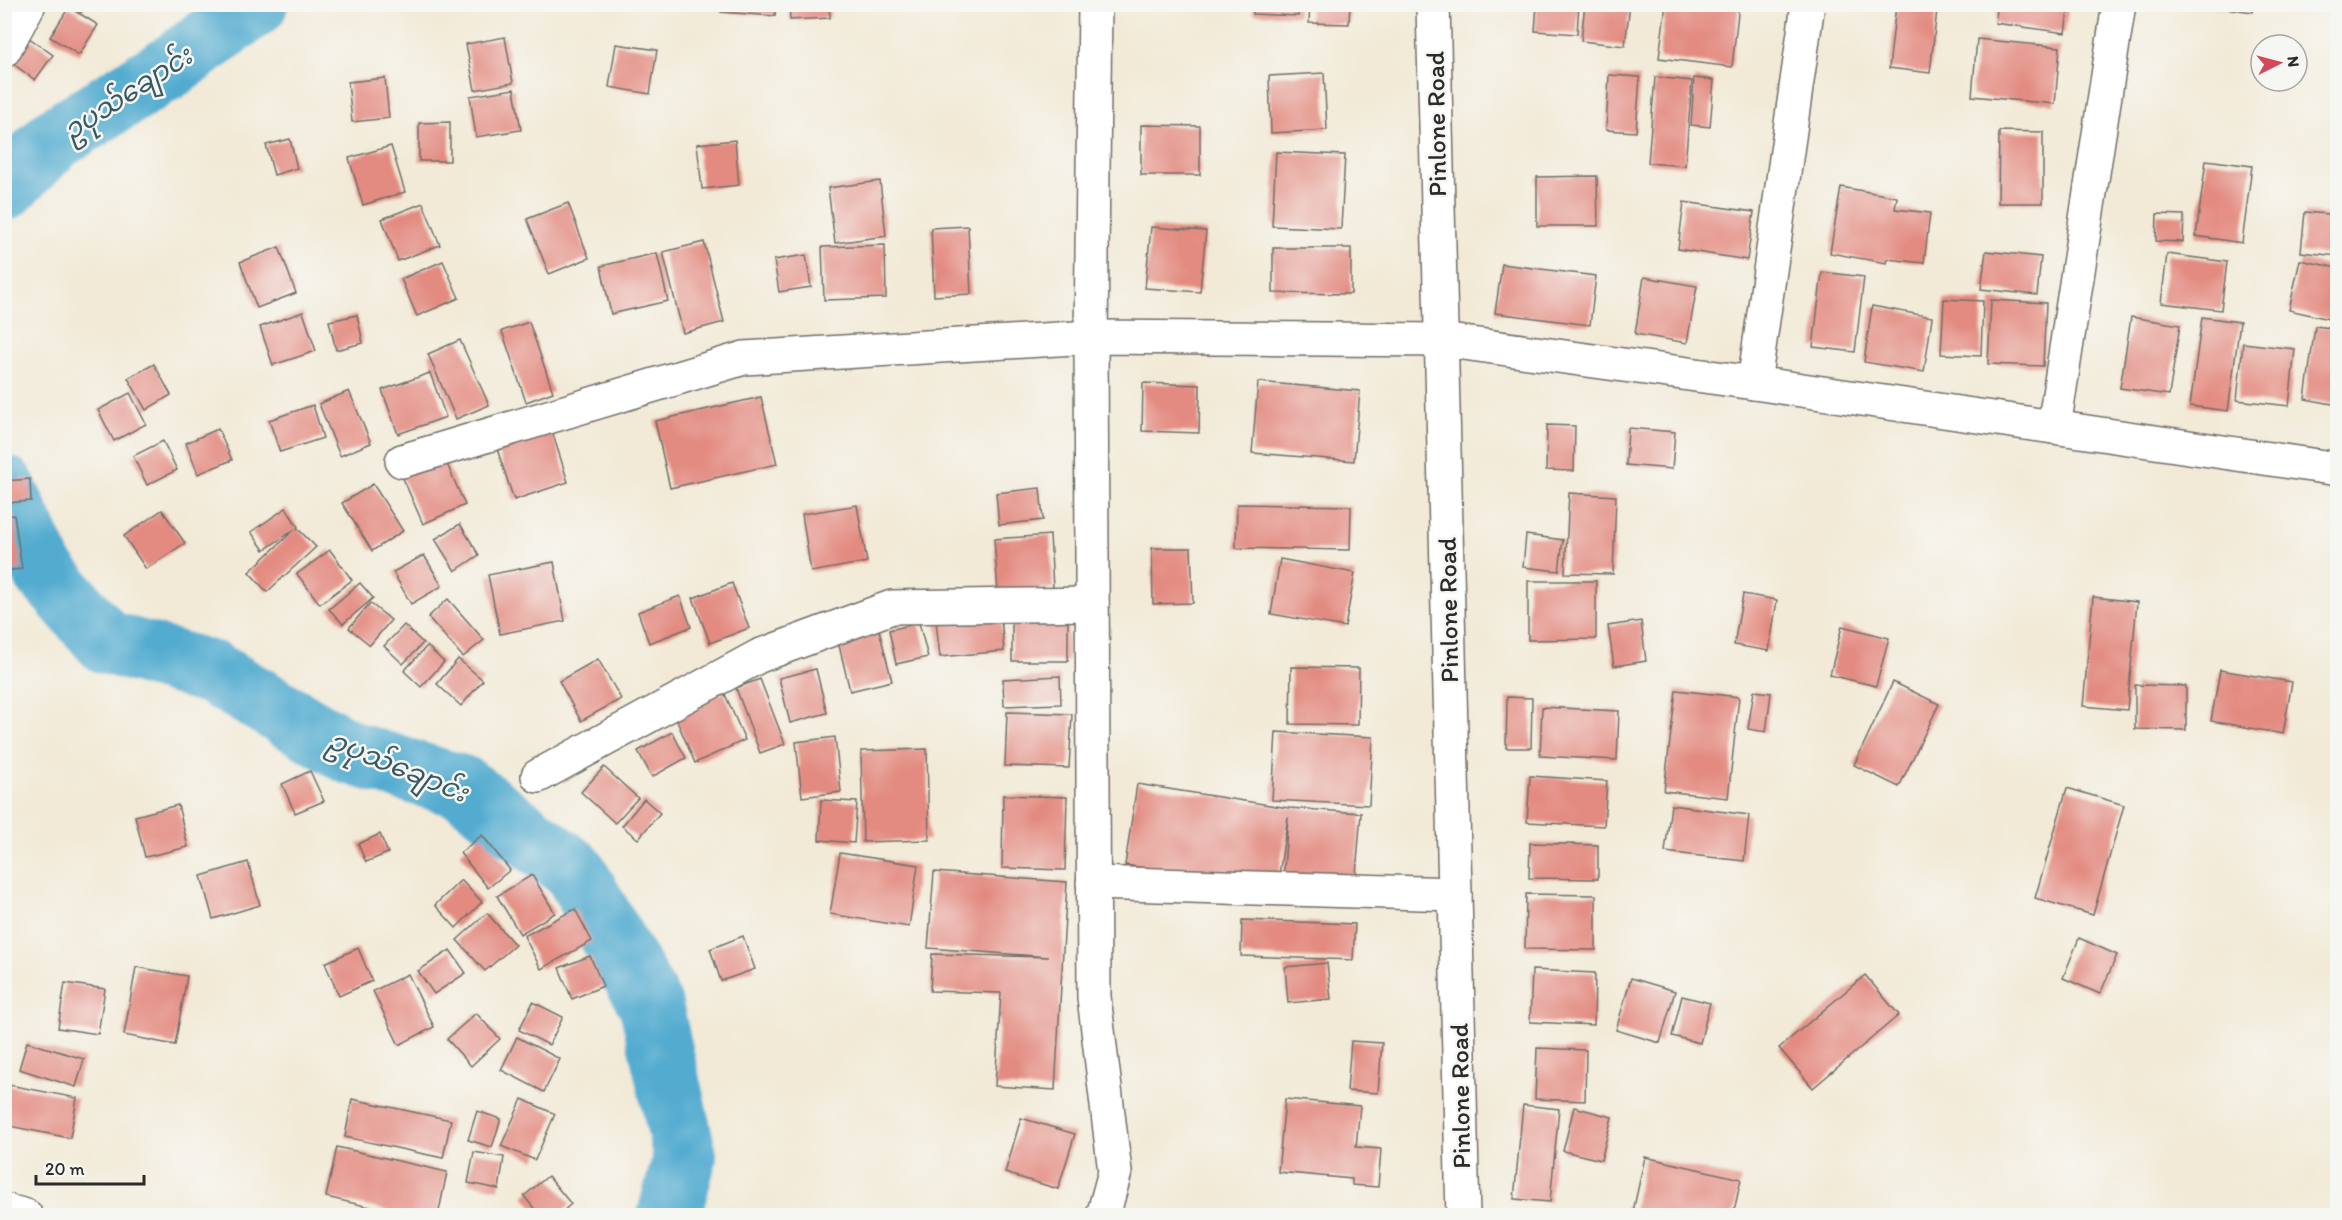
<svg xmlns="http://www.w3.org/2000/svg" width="2342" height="1220" font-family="Itim,'Noto Sans Myanmar',sans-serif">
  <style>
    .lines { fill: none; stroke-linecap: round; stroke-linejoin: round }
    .river { stroke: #53acd0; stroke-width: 64 }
    .building { fill: #e38b81 }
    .minor-casing { stroke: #716e67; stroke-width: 36 }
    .highway-casing { stroke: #716e67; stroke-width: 36 }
    .minor { stroke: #fff; stroke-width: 33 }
    .highway { stroke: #fff; stroke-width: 33 }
    .labels { text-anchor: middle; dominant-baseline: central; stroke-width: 5; stroke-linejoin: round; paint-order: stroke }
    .street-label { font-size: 26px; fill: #2b2b2b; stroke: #f6f6f2 }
    .water-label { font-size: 27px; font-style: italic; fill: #395865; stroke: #f6f6f2 }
  </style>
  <rect width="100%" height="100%" fill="#f6f6f2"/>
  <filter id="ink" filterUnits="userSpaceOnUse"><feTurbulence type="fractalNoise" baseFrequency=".0167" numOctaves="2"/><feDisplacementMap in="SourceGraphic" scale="12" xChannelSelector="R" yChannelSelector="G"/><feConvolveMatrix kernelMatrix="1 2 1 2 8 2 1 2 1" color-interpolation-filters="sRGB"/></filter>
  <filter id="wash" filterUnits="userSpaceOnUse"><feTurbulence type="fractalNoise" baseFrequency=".008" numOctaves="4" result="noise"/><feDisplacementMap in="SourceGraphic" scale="24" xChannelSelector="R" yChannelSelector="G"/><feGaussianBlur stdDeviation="1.35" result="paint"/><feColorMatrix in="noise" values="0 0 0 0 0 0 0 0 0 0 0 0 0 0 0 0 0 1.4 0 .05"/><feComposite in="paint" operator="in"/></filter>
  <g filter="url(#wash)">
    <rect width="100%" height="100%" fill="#f2ead7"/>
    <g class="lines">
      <g class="river">
        <polyline points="4,189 56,138 175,64 256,4"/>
        <polyline points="4,487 43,570 106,642 213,673 351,753 462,787 574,870 651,1006 685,1156 669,1216"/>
      </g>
    </g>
    <g id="blocks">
      <g class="building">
        <polygon points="72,4 87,4 81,12"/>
        <polygon points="722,4 776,4 775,16 721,12"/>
        <polygon points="789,4 829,4 830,18 790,20"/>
        <polygon points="1253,4 1298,4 1298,16 1253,14"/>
        <polygon points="1310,4 1350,4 1349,24 1309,23"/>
        <polygon points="1537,4 1579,4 1577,34 1535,31"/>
        <polygon points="1585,4 1630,4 1625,46 1581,41"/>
        <polygon points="1666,4 1739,4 1732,67 1659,58"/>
        <polygon points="1998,4 2069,4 2065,33 1995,23"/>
        <polygon points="1896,5 1937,10 1930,73 1889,68"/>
        <polygon points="2205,5 2253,5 2252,12"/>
        <polygon points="69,7 98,25 79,55 50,37"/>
        <polygon points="25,35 53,55 35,80 8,60"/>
        <polygon points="505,37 513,83 475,90 466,44"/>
        <polygon points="1977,39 2060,47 2055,104 1972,96"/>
        <polygon points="616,44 657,50 650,94 609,87"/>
        <polygon points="1324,73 1327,130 1271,133 1269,76"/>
        <polygon points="1609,75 1640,77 1636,132 1606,130"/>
        <polygon points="1655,77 1692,81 1685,166 1648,163"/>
        <polygon points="385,78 389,118 352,122 348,82"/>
        <polygon points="1694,78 1714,80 1710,127 1691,125"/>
        <polygon points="514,89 521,130 476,137 470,96"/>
        <polygon points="450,122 450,161 419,161 419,123"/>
        <polygon points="1141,125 1200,126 1200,175 1141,175"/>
        <polygon points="1999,131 2043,132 2043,203 1998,203"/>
        <polygon points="290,139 297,168 274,175 266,145"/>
        <polygon points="735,140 739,185 702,189 697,144"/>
        <polygon points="391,146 405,192 363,205 349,158"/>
        <polygon points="1276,152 1345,155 1341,229 1272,226"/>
        <polygon points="2206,160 2252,166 2242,243 2196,236"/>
        <polygon points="1597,176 1598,226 1537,226 1537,177"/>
        <polygon points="880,181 886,236 835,243 828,188"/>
        <polygon points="1841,187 1897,197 1895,209 1930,213 1924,263 1887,259 1886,263 1830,253"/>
        <polygon points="1684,202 1754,212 1747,260 1678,249"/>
        <polygon points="423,203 440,245 398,261 382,219"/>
        <polygon points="568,203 589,258 549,274 527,219"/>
        <polygon points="2305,212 2338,215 2338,256 2301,252"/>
        <polygon points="2157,214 2184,215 2183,242 2156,241"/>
        <polygon points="968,226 971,294 934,296 931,228"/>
        <polygon points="1151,227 1206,231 1200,292 1145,288"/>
        <polygon points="704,242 724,322 683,333 663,252"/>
        <polygon points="885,245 886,298 824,300 822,247"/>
        <polygon points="279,247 296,293 257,308 240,262"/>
        <polygon points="1273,248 1351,248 1351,294 1273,293"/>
        <polygon points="1986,251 2041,257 2037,295 1981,289"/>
        <polygon points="657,253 668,301 611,314 601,266"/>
        <polygon points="2167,254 2227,262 2221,310 2161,303"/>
        <polygon points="806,255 811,287 779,292 774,260"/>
        <polygon points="2300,260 2338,268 2338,321 2289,310"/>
        <polygon points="443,261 459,298 417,316 401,279"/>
        <polygon points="1502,264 1596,276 1590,325 1495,313"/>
        <polygon points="1822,272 1864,277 1855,352 1813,347"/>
        <polygon points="1644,277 1697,286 1687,343 1635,334"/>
        <polygon points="1944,299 1983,301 1981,356 1941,354"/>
        <polygon points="1991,300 2046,303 2043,366 1988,364"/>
        <polygon points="1872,306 1932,317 1924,372 1864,362"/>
        <polygon points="303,312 316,351 273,365 260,327"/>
        <polygon points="357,315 363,343 336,350 329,321"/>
        <polygon points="2131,317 2180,325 2169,395 2120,388"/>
        <polygon points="2202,317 2240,322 2228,411 2190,406"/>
        <polygon points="529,322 553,392 526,402 502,331"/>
        <polygon points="2315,326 2338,329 2338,405 2305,399"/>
        <polygon points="460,340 489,405 456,419 428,354"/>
        <polygon points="2243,343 2295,349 2289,406 2237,400"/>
        <polygon points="154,364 171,395 146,410 128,378"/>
        <polygon points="430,373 446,417 398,434 382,390"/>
        <polygon points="1258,382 1360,391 1354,461 1252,453"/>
        <polygon points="1143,383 1200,385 1199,433 1142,431"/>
        <polygon points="349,391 371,443 340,456 319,404"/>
        <polygon points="130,393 146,424 114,441 98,410"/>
        <polygon points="761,397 777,464 670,488 655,421"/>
        <polygon points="313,405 323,438 280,452 269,420"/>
        <polygon points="1547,425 1575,426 1574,471 1546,470"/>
        <polygon points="1628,428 1675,432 1672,469 1626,465"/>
        <polygon points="218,429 232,460 198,474 186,443"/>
        <polygon points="552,431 568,482 514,500 497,449"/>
        <polygon points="163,441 177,470 147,485 133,456"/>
        <polygon points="444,457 465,505 423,524 402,476"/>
        <polygon points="30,479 31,501 6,503 4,481"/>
        <polygon points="373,484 403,531 372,551 342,503"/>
        <polygon points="1040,488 1043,520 999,525 996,493"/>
        <polygon points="1569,493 1616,496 1613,574 1565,573"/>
        <polygon points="1237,504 1351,506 1350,550 1236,548"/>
        <polygon points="857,505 867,562 811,572 802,514"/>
        <polygon points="286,508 298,527 297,528 316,547 267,592 249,572 295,529 264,550 251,532"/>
        <polygon points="162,510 185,543 146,569 124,536"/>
        <polygon points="14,515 22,569 4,571 4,516"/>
        <polygon points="460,524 479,555 455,571 435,539"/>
        <polygon points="1050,535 1053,588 998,592 994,539"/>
        <polygon points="1526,535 1563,540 1559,571 1523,567"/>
        <polygon points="1152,548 1191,548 1193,603 1153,604"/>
        <polygon points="330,550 352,580 320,604 297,574"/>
        <polygon points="424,555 442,586 411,604 393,572"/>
        <polygon points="1280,559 1355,573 1345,627 1271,614"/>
        <polygon points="554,562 565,621 500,634 488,575"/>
        <polygon points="1528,581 1596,581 1596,639 1528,640"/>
        <polygon points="360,583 373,598 343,624 329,609"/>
        <polygon points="732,583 749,628 710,643 693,598"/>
        <polygon points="1743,594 1777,600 1769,651 1734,645"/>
        <polygon points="680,596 691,627 649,643 638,612"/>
        <polygon points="2093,597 2137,602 2127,710 2083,706"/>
        <polygon points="448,599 484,640 463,657 428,617"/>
        <polygon points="370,603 391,620 370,645 349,628"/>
        <polygon points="1000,606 1004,651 940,657 935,612"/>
        <rect x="1012" y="610" width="56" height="51"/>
        <polygon points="1641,621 1646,661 1614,666 1608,626"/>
        <polygon points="919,623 928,657 896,664 889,630"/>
        <polygon points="404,625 423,643 403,664 384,646"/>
        <polygon points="878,626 892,681 850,691 837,637"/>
        <polygon points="1842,626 1889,638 1876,686 1830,675"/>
        <polygon points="427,646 444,662 421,687 404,671"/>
        <polygon points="458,659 483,680 461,706 437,684"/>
        <polygon points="598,659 621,699 581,721 559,681"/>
        <polygon points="1291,667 1359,668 1358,725 1290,724"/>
        <polygon points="816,669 827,713 790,723 779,678"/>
        <polygon points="2220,670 2292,682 2283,734 2211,721"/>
        <polygon points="1060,676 1061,704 1004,706 1003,679"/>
        <polygon points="760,679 785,744 760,753 736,688"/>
        <polygon points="1893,682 1939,704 1899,787 1854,765"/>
        <polygon points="2135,685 2186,686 2186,730 2135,729"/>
        <polygon points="1676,690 1739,697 1728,798 1664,791"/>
        <polygon points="1754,691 1771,693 1766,732 1748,729"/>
        <polygon points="724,692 745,740 695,763 674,714"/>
        <polygon points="1507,697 1532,698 1531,748 1506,748"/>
        <polygon points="1542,707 1619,711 1617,760 1540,756"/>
        <polygon points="1007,712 1072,714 1069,768 1005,766"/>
        <polygon points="672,732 686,758 652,777 638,751"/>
        <polygon points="1276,732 1373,737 1369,805 1272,800"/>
        <polygon points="835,737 841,792 802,797 796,742"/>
        <polygon points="927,749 929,840 863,842 861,751"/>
        <polygon points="604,767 638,798 615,823 581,792"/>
        <polygon points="310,771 324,801 295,813 282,784"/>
        <polygon points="1530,776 1607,781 1604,826 1527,822"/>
        <polygon points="1137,784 1289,808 1361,813 1354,899 1282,894 1288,817 1277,888 1125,865"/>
        <polygon points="2067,788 2124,805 2093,915 2035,898"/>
        <polygon points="1003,795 1067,797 1065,870 1002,868"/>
        <polygon points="644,799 660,813 638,839 622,826"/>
        <polygon points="821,800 857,802 854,843 819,840"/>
        <polygon points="178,805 188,847 145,857 135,816"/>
        <polygon points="1671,805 1749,815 1744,861 1665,852"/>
        <polygon points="380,834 388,853 366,862 358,844"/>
        <polygon points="482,835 510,870 488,888 460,853"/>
        <polygon points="1530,843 1598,845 1598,879 1529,878"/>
        <polygon points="840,853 918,865 909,927 830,914"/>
        <polygon points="248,862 260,905 213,919 201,876"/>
        <polygon points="934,872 1067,882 1055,1090 995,1086 1001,993 930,991 932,954 1049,957 928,948"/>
        <polygon points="532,875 555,913 520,934 497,896"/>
        <polygon points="461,880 482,902 456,928 435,905"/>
        <polygon points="1526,894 1596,895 1596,950 1525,949"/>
        <polygon points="575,909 592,941 541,969 524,936"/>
        <polygon points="487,913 515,945 485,971 457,940"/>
        <polygon points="1242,920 1355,924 1353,960 1241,956"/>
        <polygon points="743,936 755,969 721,981 710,949"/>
        <polygon points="2079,938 2117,955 2100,994 2063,978"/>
        <polygon points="358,948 372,981 339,996 325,963"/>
        <polygon points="450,950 466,973 434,994 418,971"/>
        <polygon points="590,956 603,986 572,999 559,968"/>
        <polygon points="1327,963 1331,999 1288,1003 1285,967"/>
        <polygon points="136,967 187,976 175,1045 124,1035"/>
        <polygon points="1532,970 1595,973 1594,1025 1530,1022"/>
        <polygon points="408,974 434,1027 399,1045 373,991"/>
        <polygon points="1865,975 1899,1015 1813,1088 1779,1048"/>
        <polygon points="1631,978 1675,991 1660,1043 1616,1030"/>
        <polygon points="65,983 105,989 98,1034 58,1028"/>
        <polygon points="1682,996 1710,1003 1700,1043 1672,1036"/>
        <polygon points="533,1002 563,1017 549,1045 519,1030"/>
        <polygon points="476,1013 500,1039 471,1066 447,1039"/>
        <polygon points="517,1037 560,1059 544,1092 501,1070"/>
        <polygon points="1351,1041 1382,1043 1378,1093 1347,1091"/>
        <polygon points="27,1042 84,1059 76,1087 19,1069"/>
        <polygon points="1537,1048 1586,1050 1585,1101 1535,1099"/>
        <polygon points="4,1084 77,1098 70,1138 4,1125"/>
        <polygon points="352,1099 451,1120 443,1158 345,1137"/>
        <polygon points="522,1099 555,1114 535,1160 501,1146"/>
        <polygon points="1285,1099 1360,1106 1356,1147 1381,1149 1378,1187 1352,1185 1352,1179 1278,1172"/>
        <polygon points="1523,1105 1559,1109 1550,1202 1514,1199"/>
        <polygon points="1574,1107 1612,1117 1601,1160 1563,1151"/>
        <polygon points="477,1111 501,1119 492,1147 468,1140"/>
        <polygon points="1021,1118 1075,1134 1058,1189 1005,1173"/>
        <polygon points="337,1147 447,1172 438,1216 409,1216 326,1197"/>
        <polygon points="474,1152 504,1157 499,1189 468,1183"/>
        <polygon points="1645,1157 1741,1179 1733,1216 1632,1216"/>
        <polygon points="548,1176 571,1204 558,1216 540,1216 524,1196"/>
        <polygon points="465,1209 509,1213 509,1216 465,1216"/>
      </g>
    </g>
  </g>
  <g filter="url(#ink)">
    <use href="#blocks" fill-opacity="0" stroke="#716e67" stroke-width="1.5"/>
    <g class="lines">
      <defs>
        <g id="minor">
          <polyline points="1095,4 1091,337 1094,997 1115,1172 1103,1216"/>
          <polyline points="1433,4 1463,1216"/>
          <polyline points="4,50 29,4"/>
          <polyline points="1754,383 1808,4"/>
          <polyline points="2054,427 2119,4"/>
          <polyline points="402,461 744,358 1091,337 1442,340 1754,383 2338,469"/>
          <polyline points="538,776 759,656 892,607 1092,604"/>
          <polyline points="1093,883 1455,894"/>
        </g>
        <polyline id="highway" points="4,1210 26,1216"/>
      </defs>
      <use href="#minor" class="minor-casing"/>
      <use href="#highway" class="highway-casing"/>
      <use href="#minor" class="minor"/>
      <use href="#highway" class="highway"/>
    </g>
  </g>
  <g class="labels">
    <g class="street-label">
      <text transform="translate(1436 124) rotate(-91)">Pinlone Road</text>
      <text transform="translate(1448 610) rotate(-91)">Pinlone Road</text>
      <text transform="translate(1460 1096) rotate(-91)">Pinlone Road</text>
    </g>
    <g class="water-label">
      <text transform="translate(127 93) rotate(-33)">ဥပုသ်ချောင်း</text>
      <text transform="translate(398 766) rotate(22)">ဥပုသ်ချောင်း</text>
    </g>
  </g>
  <rect width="2342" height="1220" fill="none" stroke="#f6f6f2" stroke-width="24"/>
  <g transform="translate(2279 63) rotate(84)"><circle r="28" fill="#f6f6f2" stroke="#a5a5a2" stroke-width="1.5"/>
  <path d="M0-4.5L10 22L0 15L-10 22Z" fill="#d1495b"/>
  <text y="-9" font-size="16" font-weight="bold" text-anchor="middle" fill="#2b2b2b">N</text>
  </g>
  <path d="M36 1175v9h108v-9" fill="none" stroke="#2b2b2b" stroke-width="3"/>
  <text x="45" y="1175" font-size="18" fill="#2b2b2b" stroke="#f6f6f2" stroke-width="4.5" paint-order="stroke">20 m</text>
</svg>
